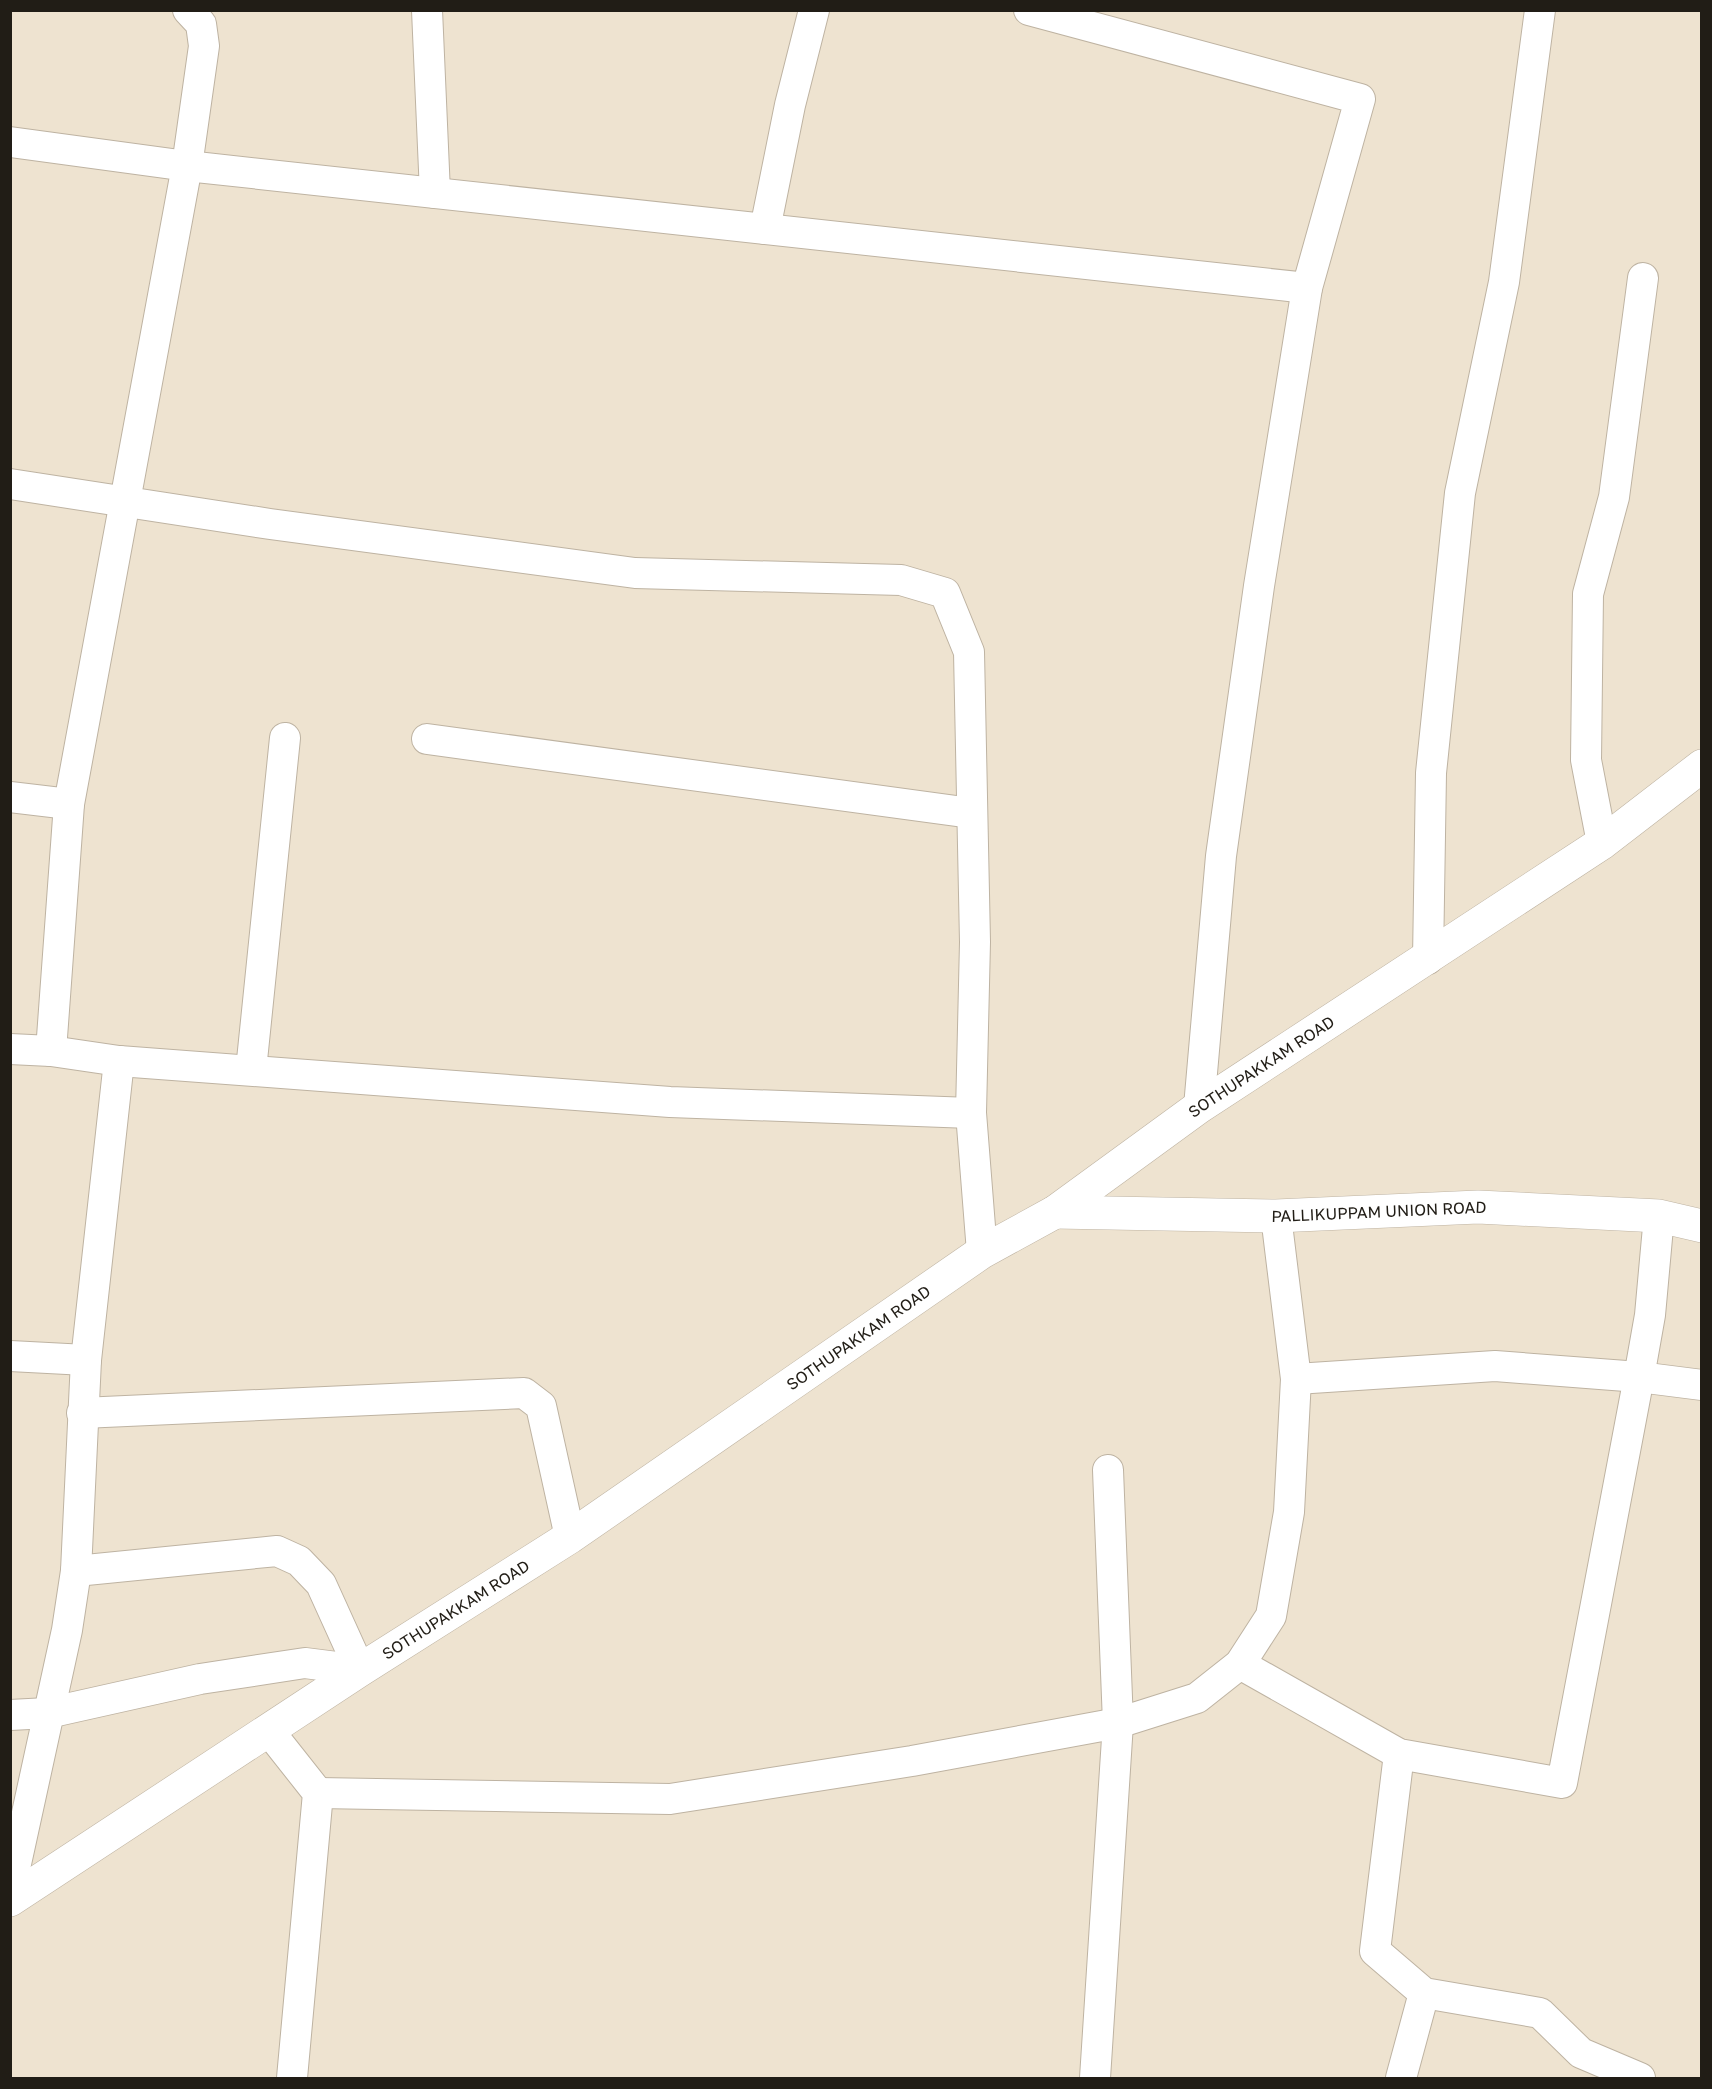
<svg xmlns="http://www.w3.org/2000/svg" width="1712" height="2089" font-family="'Golos Text',sans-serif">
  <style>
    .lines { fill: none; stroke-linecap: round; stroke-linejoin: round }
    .minor-casing { stroke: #beb3a2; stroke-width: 32 }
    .tertiary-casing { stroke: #beb3a2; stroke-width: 34 }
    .minor { stroke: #fff; stroke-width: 30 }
    .tertiary { stroke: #fff; stroke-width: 33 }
    .labels { text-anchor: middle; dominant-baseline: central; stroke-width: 5; stroke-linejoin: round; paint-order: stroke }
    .street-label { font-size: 16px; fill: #211d16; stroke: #fbf0dd }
  </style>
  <rect width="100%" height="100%" fill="#eee3d0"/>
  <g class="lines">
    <defs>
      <g id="minor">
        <polyline points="427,10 435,193"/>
        <polyline points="1029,10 1360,99 1307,288 1259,586 1221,856 1199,1107"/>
        <polyline points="10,142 187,166 1307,288"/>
        <polyline points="765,229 790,105 814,10"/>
        <polyline points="10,484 270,524 635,573 901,580 945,593 969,652 975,942 971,1113 982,1252"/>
        <polyline points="427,739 971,813"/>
        <polyline points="10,797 69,804"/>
        <polyline points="1602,843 1586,760 1588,594 1614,497 1643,278"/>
        <polyline points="1428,959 1431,773 1460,493 1504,282 1540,10"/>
        <polyline points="10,1049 51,1051 119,1061 670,1102 971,1113"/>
        <polyline points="51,1051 69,804 187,166 204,46 201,24 188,10"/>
        <polyline points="251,1070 285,738"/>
        <polyline points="10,1356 86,1360"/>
        <polyline points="1296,1379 1495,1366 1639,1377 1702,1385"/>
        <polyline points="82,1413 524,1393 541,1406 570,1537"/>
        <polyline points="76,1571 277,1551 299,1561 321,1584 360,1670"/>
        <polyline points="1240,1664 1399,1754 1562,1783 1639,1377 1650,1315 1659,1216"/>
        <polyline points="10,1715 48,1713 200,1679 305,1663 360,1670"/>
        <polyline points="269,1731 318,1793 292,2078"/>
        <polyline points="1399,1754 1375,1951 1424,1993 1540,2013 1581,2053 1640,2078"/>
        <polyline points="318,1793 670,1799 912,1761 1118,1723 1197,1698 1240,1664 1271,1616 1289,1512 1296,1379 1276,1216"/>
        <polyline points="10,1891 67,1630 76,1571 86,1360 119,1061"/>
        <polyline points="1095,2078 1118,1723 1108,1470"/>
        <polyline points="1401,2078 1424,1993"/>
      </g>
      <g id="tertiary">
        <path id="s1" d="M1055 1212 1276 1216 1478 1207 1659 1216 1702 1226"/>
        <path id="s2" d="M10 1900 360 1670 570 1537 982 1252 1055 1212 1199 1107 1602 843 1702 766"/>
      </g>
    </defs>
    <use href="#minor" class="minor-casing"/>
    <use href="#tertiary" class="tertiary-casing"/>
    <use href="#minor" class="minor"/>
    <use href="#tertiary" class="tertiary"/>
  </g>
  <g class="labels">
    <g class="street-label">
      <text stroke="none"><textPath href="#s2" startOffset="1504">SOTHUPAKKAM ROAD</textPath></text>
      <text stroke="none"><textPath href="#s1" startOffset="324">PALLIKUPPAM UNION ROAD</textPath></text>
      <text stroke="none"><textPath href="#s2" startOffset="1018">SOTHUPAKKAM ROAD</textPath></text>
      <text stroke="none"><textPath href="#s2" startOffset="532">SOTHUPAKKAM ROAD</textPath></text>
    </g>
  </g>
  <rect width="1712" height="2089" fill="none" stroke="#211d16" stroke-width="24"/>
</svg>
